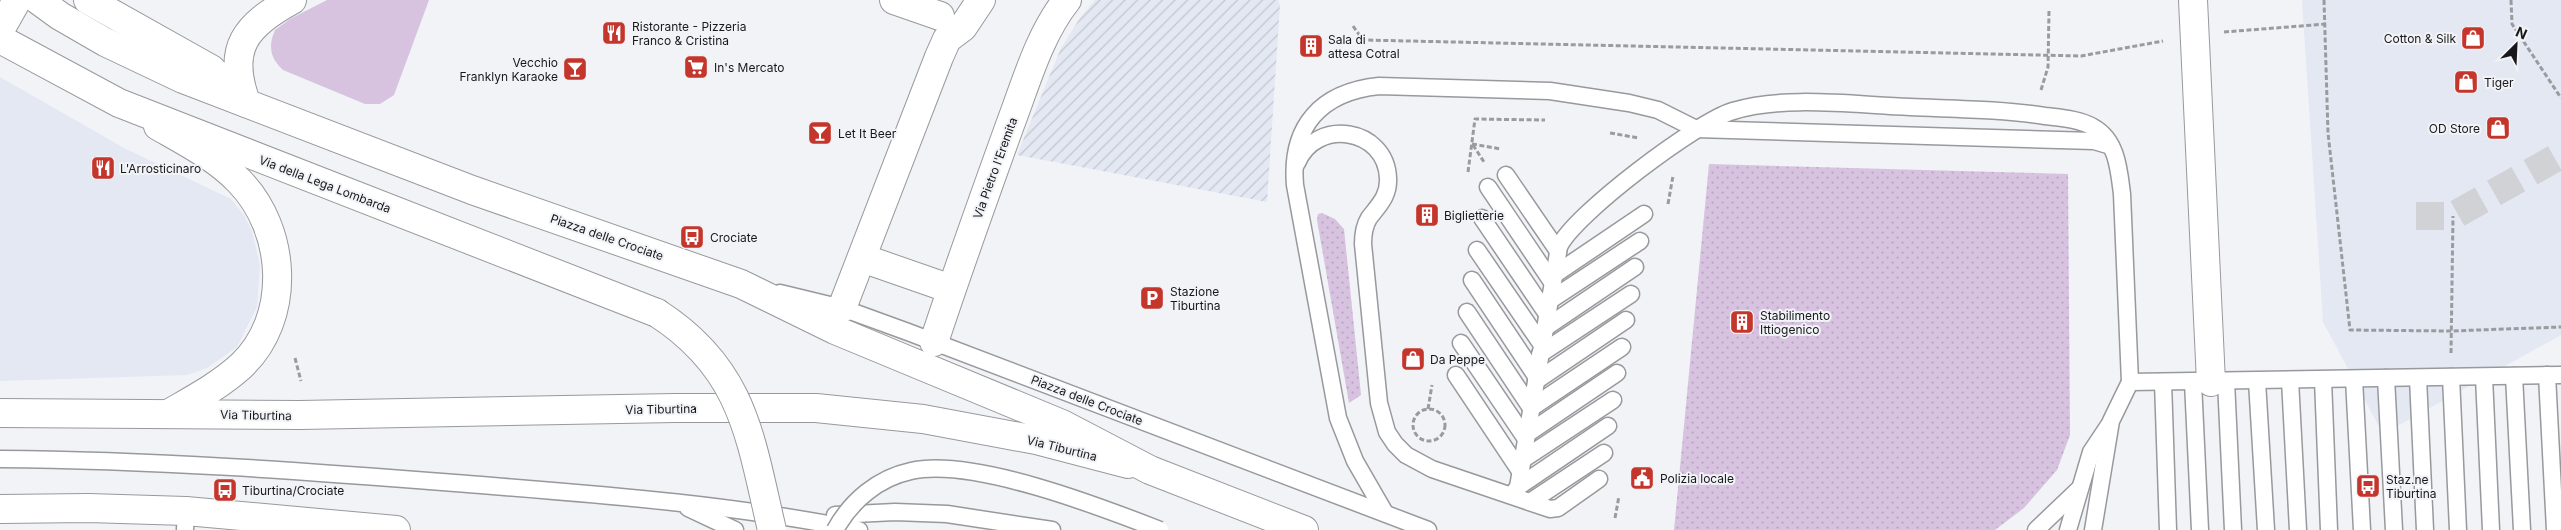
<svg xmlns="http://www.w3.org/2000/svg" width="2561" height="530" font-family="Inter,sans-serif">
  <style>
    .built { fill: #e3e8f3 }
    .industrial { fill: url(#industrial-furrows) }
    .grass { fill: url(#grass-dots) }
    .garden { fill: #d7c3e0 }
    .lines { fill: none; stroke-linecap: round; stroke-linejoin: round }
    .street-tunnel { stroke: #d0d2d6; stroke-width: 28; stroke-dasharray: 28 14; stroke-linecap: butt }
    .lane-casing { stroke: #98999d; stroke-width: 19 }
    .street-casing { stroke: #98999d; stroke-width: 30 }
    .secondary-casing { stroke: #98999d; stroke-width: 30 }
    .primary-casing { stroke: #98999d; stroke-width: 30 }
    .path { stroke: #9a9b9f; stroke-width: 3; stroke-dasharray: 5 2.5; stroke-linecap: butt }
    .lane { stroke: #fff; stroke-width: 16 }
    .street { stroke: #fff; stroke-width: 28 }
    .secondary { stroke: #fff; stroke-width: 28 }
    .primary { stroke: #fff; stroke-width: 28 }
    .lane-bridge-casing { stroke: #98999d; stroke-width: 19; stroke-linecap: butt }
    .primary-bridge-casing { stroke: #98999d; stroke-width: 30; stroke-linecap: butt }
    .lane-bridge { stroke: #fff; stroke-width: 16 }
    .primary-bridge { stroke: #fff; stroke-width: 28 }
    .labels { text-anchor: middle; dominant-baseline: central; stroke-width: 4; stroke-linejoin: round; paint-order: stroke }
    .poi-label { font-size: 12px; fill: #18181a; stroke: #f1f3f7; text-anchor: start }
    .street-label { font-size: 12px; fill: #18181a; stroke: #f1f3f7 }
  </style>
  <defs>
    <pattern id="industrial-furrows" width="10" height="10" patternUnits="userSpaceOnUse" patternTransform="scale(1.25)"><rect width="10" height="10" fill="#e3e8f3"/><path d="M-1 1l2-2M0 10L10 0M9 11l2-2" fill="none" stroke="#c2c6d0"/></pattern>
    <pattern id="grass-dots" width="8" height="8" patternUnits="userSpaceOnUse" patternTransform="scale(1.25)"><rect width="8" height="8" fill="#d7c3e0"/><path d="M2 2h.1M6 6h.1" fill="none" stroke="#b8a7c0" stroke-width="1.8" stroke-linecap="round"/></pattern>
  </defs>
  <rect width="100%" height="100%" fill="#f1f3f7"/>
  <g class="built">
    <polygon points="2302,0 2561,0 2561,335 2383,434 2323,322"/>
    <polygon points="0,77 126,149 231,199 244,215 252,231 260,265 257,307 237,347 207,368 187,375 0,381"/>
  </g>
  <polygon class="industrial" points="1095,0 1278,0 1280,5 1267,202 1017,155 1061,48 1080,18"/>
  <g class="grass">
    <polygon points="1709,164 2068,174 2070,435 2057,470 2024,508 1995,530 1674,530"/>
    <polygon points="1322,213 1335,219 1344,229 1361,395 1349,403 1317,220 1318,214"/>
  </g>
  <path class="garden" d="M327 0H429L394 95 380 104H365L283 70C270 58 268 46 275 30L290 19Z"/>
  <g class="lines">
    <polyline class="street-tunnel" points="2416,216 2453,216 2561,155"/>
    <defs>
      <g id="lane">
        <path d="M1297 163C1316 117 1386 128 1388 178 1389 196 1379 205 1369 218 1364 226 1363 236 1363 244L1379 403 1387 432 1395 444 1406 455 1432 469 1550 509 1558 508 1599 479"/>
        <polyline points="1506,175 1558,251"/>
        <polyline points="1488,187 1552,282"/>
        <polyline points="1482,218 1547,314"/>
        <polyline points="1477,250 1542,345"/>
        <polyline points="1554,275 1644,214"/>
        <polyline points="1472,280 1536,376"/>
        <polyline points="780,293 842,308 908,332 1428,530"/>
        <polyline points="1549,301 1640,241"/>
        <polyline points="1467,312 1531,408"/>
        <polyline points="1545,328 1635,267"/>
        <polyline points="1461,343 1526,439"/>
        <polyline points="1540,354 1631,294"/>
        <polyline points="1456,375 1520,471"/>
        <polyline points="2547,375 2555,530"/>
        <polyline points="2514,376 2522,530"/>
        <polyline points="2451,377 2458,530"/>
        <polyline points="2484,377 2491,530"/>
        <polyline points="2386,378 2394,530"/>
        <polyline points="2418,378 2425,530"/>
        <polyline points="2354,379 2362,530"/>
        <polyline points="2290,380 2298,530"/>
        <polyline points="2323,380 2329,530"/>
        <polyline points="1536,381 1626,320"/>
        <polyline points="2226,381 2233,530"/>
        <polyline points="2257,381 2266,530"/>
        <polyline points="2130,382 2561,375"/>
        <polyline points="2163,382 2168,530"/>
        <polyline points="2193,382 2200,530"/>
        <polyline points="1531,408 1622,347"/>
        <polyline points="1527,434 1617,373"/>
        <path d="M0 459C152 460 303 471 455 483 591 494 725 503 859 530"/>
        <polyline points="1522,460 1613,400"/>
        <path d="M1518 487 1559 247C1573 215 1698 121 1733 111 1785 95 1855 105 1910 107 1955 109 2000 109 2045 116 2061 118 2079 119 2093 127 2117 140 2119 170 2122 194L2130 382 2111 421 2093 530"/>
        <polyline points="1515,491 1518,487 1608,426"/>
        <polyline points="1530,502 1604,453"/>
        <polyline points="688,508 735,530"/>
        <path d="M1385 513 1355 461 1338 418 1295 185C1290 126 1321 92 1379 86L1550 91 1629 103 1658 110 1696 129 2094 141 2111 146"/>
        <polyline points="835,515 895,512 947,514 1052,530"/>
        <polyline points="185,530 186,511"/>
        <polyline points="2036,530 2080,488"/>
        <polyline points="2068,530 2091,452 2109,425"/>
      </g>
      <g id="street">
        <polyline points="88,0 211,69 246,103"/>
        <polyline points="894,0 940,16"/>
        <polyline points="2193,0 2211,382"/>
        <polyline points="0,30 17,0"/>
        <path d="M246 102C226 48 246 25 292 0"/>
        <path d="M158 126C186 142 217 158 239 181 287 230 292 318 241 366 219 386 192 400 168 414"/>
        <polyline points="862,258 951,289"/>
        <polyline points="842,308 939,57 947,39 963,27 981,0"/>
        <path d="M934 342C958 269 984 197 1010 125 1026 83 1039 35 1067 0"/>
      </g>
      <g id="secondary">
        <polyline points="0,413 300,415 675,408 816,408 923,419 1036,440 1128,464"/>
        <polyline points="0,509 88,508 186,511 396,530"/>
      </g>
      <g id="primary">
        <polyline points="38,0 60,16 105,42 183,79 472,190 741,284 835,330 1062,424 1150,470 1304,530"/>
        <polyline points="0,39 119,103 657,313"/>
      </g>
    </defs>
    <use href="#lane" class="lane-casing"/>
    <use href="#street" class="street-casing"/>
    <use href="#secondary" class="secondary-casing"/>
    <use href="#primary" class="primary-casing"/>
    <g class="path">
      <polyline points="2324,0 2328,133 2350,330 2451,331 2561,327"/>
      <polyline points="2511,0 2512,24 2561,98"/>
      <polyline points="1353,26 1363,40 2081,56 2163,41"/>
      <polyline points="2224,32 2326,24"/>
      <polyline points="2041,90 2048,67 2049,11"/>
      <polyline points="1610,133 1639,138"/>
      <polyline points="1472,144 1501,149"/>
      <polyline points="1473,145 1484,162"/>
      <polyline points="1468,172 1475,119 1545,120"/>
      <polyline points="1668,204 1673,176"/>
      <polyline points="2451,353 2453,216"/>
      <polyline points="295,358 301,381"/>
      <circle cx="1429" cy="425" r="16"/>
      <polyline points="1428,409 1432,385"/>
      <polyline points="1615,518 1619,496"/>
    </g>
    <use href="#lane" class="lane"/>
    <use href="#street" class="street"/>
    <use href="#secondary" class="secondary"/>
    <use href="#primary" class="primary"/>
    <defs>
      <path id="lane-bridge" d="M835 530C851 501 878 478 911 471 972 457 1101 507 1160 530"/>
      <path id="primary-bridge" d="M657 313C744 369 750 437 772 530"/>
    </defs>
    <use href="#lane-bridge" class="lane-bridge-casing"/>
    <use href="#primary-bridge" class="primary-bridge-casing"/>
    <use href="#lane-bridge" class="lane-bridge"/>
    <use href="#primary-bridge" class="primary-bridge"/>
  </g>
  <defs>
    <symbol id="restaurant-square" viewBox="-11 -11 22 22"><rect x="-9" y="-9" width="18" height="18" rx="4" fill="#c4362c" stroke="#f1f3f7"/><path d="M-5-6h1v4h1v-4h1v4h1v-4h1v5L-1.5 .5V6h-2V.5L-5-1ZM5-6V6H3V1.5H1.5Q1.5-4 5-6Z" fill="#fff"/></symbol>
    <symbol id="shop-square" viewBox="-11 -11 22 22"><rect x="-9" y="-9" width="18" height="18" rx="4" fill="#c4362c" stroke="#f1f3f7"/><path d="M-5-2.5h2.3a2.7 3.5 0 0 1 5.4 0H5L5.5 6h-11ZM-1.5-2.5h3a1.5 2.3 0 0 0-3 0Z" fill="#fff"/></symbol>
    <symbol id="building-square" viewBox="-11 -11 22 22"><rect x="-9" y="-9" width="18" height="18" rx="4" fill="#c4362c" stroke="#f1f3f7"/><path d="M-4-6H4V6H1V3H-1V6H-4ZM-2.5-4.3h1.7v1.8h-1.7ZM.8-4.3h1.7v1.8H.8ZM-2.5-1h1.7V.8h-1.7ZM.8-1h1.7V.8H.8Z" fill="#fff"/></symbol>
    <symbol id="supermarket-square" viewBox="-11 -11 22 22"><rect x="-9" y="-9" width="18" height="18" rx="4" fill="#c4362c" stroke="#f1f3f7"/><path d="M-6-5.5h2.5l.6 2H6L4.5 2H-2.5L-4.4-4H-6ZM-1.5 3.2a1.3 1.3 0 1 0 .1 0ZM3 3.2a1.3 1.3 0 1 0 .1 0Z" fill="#fff"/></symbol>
    <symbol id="bar-square" viewBox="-11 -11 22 22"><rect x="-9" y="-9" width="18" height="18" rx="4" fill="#c4362c" stroke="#f1f3f7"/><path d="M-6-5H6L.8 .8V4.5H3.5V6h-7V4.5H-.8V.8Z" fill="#fff"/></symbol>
    <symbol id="bus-square" viewBox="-11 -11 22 22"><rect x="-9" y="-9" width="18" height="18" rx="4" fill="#c4362c" stroke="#f1f3f7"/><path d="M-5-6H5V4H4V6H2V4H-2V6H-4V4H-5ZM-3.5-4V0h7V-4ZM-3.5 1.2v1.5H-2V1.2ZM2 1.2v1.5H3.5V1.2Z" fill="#fff"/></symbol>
    <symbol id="parking-square" viewBox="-11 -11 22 22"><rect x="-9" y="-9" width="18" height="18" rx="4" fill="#c4362c" stroke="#f1f3f7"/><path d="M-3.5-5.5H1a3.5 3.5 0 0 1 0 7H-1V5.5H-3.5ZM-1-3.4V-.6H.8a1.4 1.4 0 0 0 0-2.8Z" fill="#fff"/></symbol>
    <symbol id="civic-square" viewBox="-11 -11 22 22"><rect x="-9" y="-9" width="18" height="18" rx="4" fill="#c4362c" stroke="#f1f3f7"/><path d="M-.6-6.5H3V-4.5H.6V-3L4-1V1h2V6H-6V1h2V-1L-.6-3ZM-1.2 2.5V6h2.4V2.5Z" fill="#fff"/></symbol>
  </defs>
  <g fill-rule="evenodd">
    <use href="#restaurant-square" x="600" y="19" width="28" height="28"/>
    <use href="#shop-square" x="2459" y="24" width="28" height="28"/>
    <use href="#building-square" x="1297" y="32" width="28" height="28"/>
    <use href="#supermarket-square" x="682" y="53" width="28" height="28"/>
    <use href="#bar-square" x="561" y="55" width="28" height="28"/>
    <use href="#shop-square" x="2452" y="68" width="28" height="28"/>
    <use href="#shop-square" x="2484" y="114" width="28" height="28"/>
    <use href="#bar-square" x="806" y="119" width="28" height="28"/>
    <use href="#restaurant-square" x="89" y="154" width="28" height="28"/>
    <use href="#building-square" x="1413" y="201" width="28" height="28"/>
    <use href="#bus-square" x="678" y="223" width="28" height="28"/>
    <use href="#parking-square" x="1138" y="284" width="28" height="28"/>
    <use href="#building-square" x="1728" y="308" width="28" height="28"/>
    <use href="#shop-square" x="1399" y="345" width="28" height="28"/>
    <use href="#civic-square" x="1628" y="464" width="28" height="28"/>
    <use href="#bus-square" x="2354" y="472" width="28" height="28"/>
    <use href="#bus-square" x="211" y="476" width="28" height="28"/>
  </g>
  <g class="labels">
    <g class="poi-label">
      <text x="632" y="26">Ristorante - Pizzeria<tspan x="632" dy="14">Franco &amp; Cristina</tspan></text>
      <text x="2456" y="38" text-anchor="end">Cotton &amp; Silk</text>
      <text x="1328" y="39">Sala di<tspan x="1328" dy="14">attesa Cotral</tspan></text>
      <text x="558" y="62" text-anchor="end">Vecchio<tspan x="558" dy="14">Franklyn Karaoke</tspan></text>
      <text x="714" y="67">In's Mercato</text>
      <text x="2484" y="82">Tiger</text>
      <text x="2480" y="128" text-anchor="end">OD Store</text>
      <text x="838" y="133">Let It Beer</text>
      <text x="120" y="168">L'Arrosticinaro</text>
      <text x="1444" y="215">Biglietterie</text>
      <text x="710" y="237">Crociate</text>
      <text x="1170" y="291">Stazione<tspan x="1170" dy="14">Tiburtina</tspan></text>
      <text x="1760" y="315">Stabilimento<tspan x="1760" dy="14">Ittiogenico</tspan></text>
      <text x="1430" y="359">Da Peppe</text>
      <text x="1660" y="478">Polizia locale</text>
      <text x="2386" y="479">Staz.ne<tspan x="2386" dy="14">Tiburtina</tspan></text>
      <text x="242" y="490">Tiburtina/Crociate</text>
    </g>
    <g class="street-label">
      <text transform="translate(995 168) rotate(-70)">Via Pietro l'Eremita</text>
      <text transform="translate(325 184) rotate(21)">Via della Lega Lombarda</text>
      <text transform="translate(607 237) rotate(19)">Piazza delle Crociate</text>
      <text transform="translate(1087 400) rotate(21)">Piazza delle Crociate</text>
      <text transform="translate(661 409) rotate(-1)">Via Tiburtina</text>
      <text transform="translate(256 415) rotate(1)">Via Tiburtina</text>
      <text transform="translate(1062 448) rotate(14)">Via Tiburtina</text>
    </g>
  </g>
  <g transform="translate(2516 45) rotate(24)" stroke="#f1f3f7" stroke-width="4" paint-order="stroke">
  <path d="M0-4L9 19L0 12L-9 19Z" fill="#18181a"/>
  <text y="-8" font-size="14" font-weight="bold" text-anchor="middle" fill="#18181a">N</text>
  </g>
</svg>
